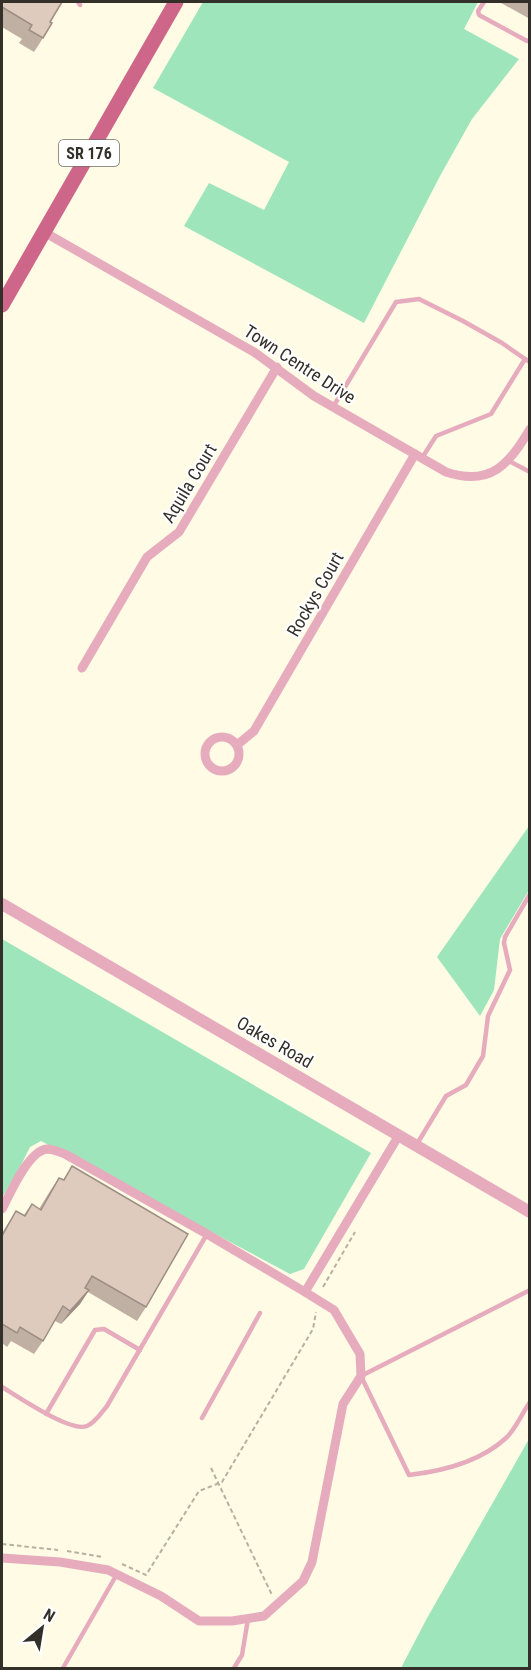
<svg xmlns="http://www.w3.org/2000/svg" width="531" height="1670" font-family="'Roboto Condensed',sans-serif">
  <style>
    .green { fill: #9ee5bb }
    .lines { fill: none; stroke-linecap: round; stroke-linejoin: round }
    .path { stroke: #b4b1a0; stroke-width: 2; stroke-dasharray: 4.5 3; stroke-linecap: butt }
    .service { stroke: #e6acbd; stroke-width: 4.5 }
    .minor { stroke: #e6acbd; stroke-width: 9 }
    .tertiary { stroke: #e6acbd; stroke-width: 12 }
    .primary { stroke: #cd6689; stroke-width: 15 }
    .wall { fill: #c0afa3 }
    .shaded-wall { fill: #9c8e85 }
    .building { fill: #dfcbbe; stroke: #9c8e85; stroke-width: 1.5 }
    .labels { text-anchor: middle; dominant-baseline: central; stroke-width: 4.5; stroke-linejoin: round; paint-order: stroke }
    .shield { fill: #fff; stroke: #706e68; stroke-width: 1.5 }
    .shield-label { font-size: 16px; font-weight: bold; fill: #323028 }
    .street-label { font-size: 18px; fill: #323028; stroke: #fff }
  </style>
  <rect width="100%" height="100%" fill="#fffbe5"/>
  <g class="green">
    <polygon points="203,2 478,2 464,29 519,59 472,119 440,176 364,323 184,226 209,183 264,210 289,162 153,88"/>
    <polygon points="529,826 529,890 500,939 494,990 480,1016 437,957"/>
    <polygon points="2,939 371,1153 304,1269 290,1274 41,1141 30,1147 22,1163 2,1198"/>
    <polygon points="529,1439 529,1668 401,1668 426,1620"/>
  </g>
  <g class="lines">
    <g class="path">
      <polyline points="323,1287 355,1232"/>
      <polyline points="211,1468 272,1595"/>
      <polyline points="2,1544 58,1550"/>
      <polyline points="67,1551 103,1557"/>
      <polyline points="122,1564 146,1575 199,1491 222,1482 313,1329 316,1312"/>
    </g>
    <g class="service">
      <polyline points="78,2 80,5"/>
      <polyline points="484,2 478,11 479,15 527,41 530,40"/>
      <polyline points="333,407 396,302 419,299 463,321 502,343 525,359"/>
      <polyline points="422,458 436,436 491,414 525,359 530,362"/>
      <polyline points="509,461 530,472"/>
      <polyline points="417,1144 446,1096 466,1085 483,1056 488,1016 510,970 504,943 505,937 530,894"/>
      <path d="M530 1290 361 1376 409 1475C444 1471 480 1462 506 1438 516 1429 522 1413 530 1402"/>
      <path d="M2 1387C17 1396 71 1433 87 1426 95 1423 102 1412 107 1406L207 1234"/>
      <polyline points="46,1414 95,1330 104,1329 140,1350"/>
      <polyline points="202,1418 260,1313"/>
      <polyline points="63,1668 117,1574"/>
      <polyline points="234,1668 242,1655 248,1619"/>
    </g>
    <g class="minor">
      <path d="M44 232 254 352 314 396 446 472C491 487 509 464 530 429"/>
      <polyline points="82,668 147,557 179,532 277,367"/>
      <circle cx="222" cy="754" r="17"/>
      <polyline points="237,745 254,731 415,454"/>
      <path d="M2 1209C10 1194 28 1151 47 1149 53 1149 59 1152 65 1154L207 1234 305 1292 399 1135"/>
      <polyline points="2,1558 60,1562 108,1570 161,1596 199,1621 232,1621 264,1616 303,1581 312,1562 343,1404 361,1376 360,1354 334,1310 305,1292"/>
    </g>
    <polyline class="tertiary" points="2,904 530,1212"/>
    <polyline class="primary" points="2,305 176,2"/>
  </g>
  <g class="wall">
    <polygon points="2,2 50,22 43,38 34,52 19,43 22,39 2,27"/>
    <polygon points="501,3 501,2 530,2 530,19"/>
    <polygon points="72,1166 146,1307 137,1321 88,1292 80,1304 61,1324 55,1321 43,1341 34,1354 11,1341 7,1347 2,1343 2,1233 16,1211 24,1215 32,1204 39,1209 50,1191 59,1178 63,1180"/>
  </g>
  <polygon class="shaded-wall" points="89,1290 80,1304 61,1324 70,1311"/>
  <g class="building">
    <polygon points="2,2 62,2 50,22 52,23 43,38 29,30 32,25 2,7"/>
    <polygon points="72,1166 188,1234 146,1307 92,1276 85,1288 89,1290 70,1311 63,1306 43,1341 20,1327 17,1333 2,1324 2,1236 16,1211 25,1216 32,1204 41,1210 59,1178 64,1180"/>
  </g>
  <g class="labels">
    <rect class="shield" x="59" y="140" width="60" height="26" rx="4.5"/>
    <g class="shield-label">
      <text x="89" y="153">SR 176</text>
    </g>
    <g class="street-label">
      <text transform="translate(300 364) rotate(33)">Town Centre Drive</text>
      <text transform="translate(189 483) rotate(-59)">Aquila Court</text>
      <text transform="translate(315 594) rotate(-60)">Rockys Court</text>
      <text transform="translate(275 1042) rotate(30)">Oakes Road</text>
    </g>
  </g>
  <rect width="531" height="1670" fill="none" stroke="#323028" stroke-width="6"/>
  <g transform="translate(42 1628) rotate(30)" stroke="#ffffff" stroke-width="4.5" paint-order="stroke">
  <path d="M0-4.5L10 22L0 15L-10 22Z" fill="#323028"/>
  <text y="-9" font-size="16" font-weight="bold" text-anchor="middle" fill="#323028">N</text>
  </g>
</svg>
